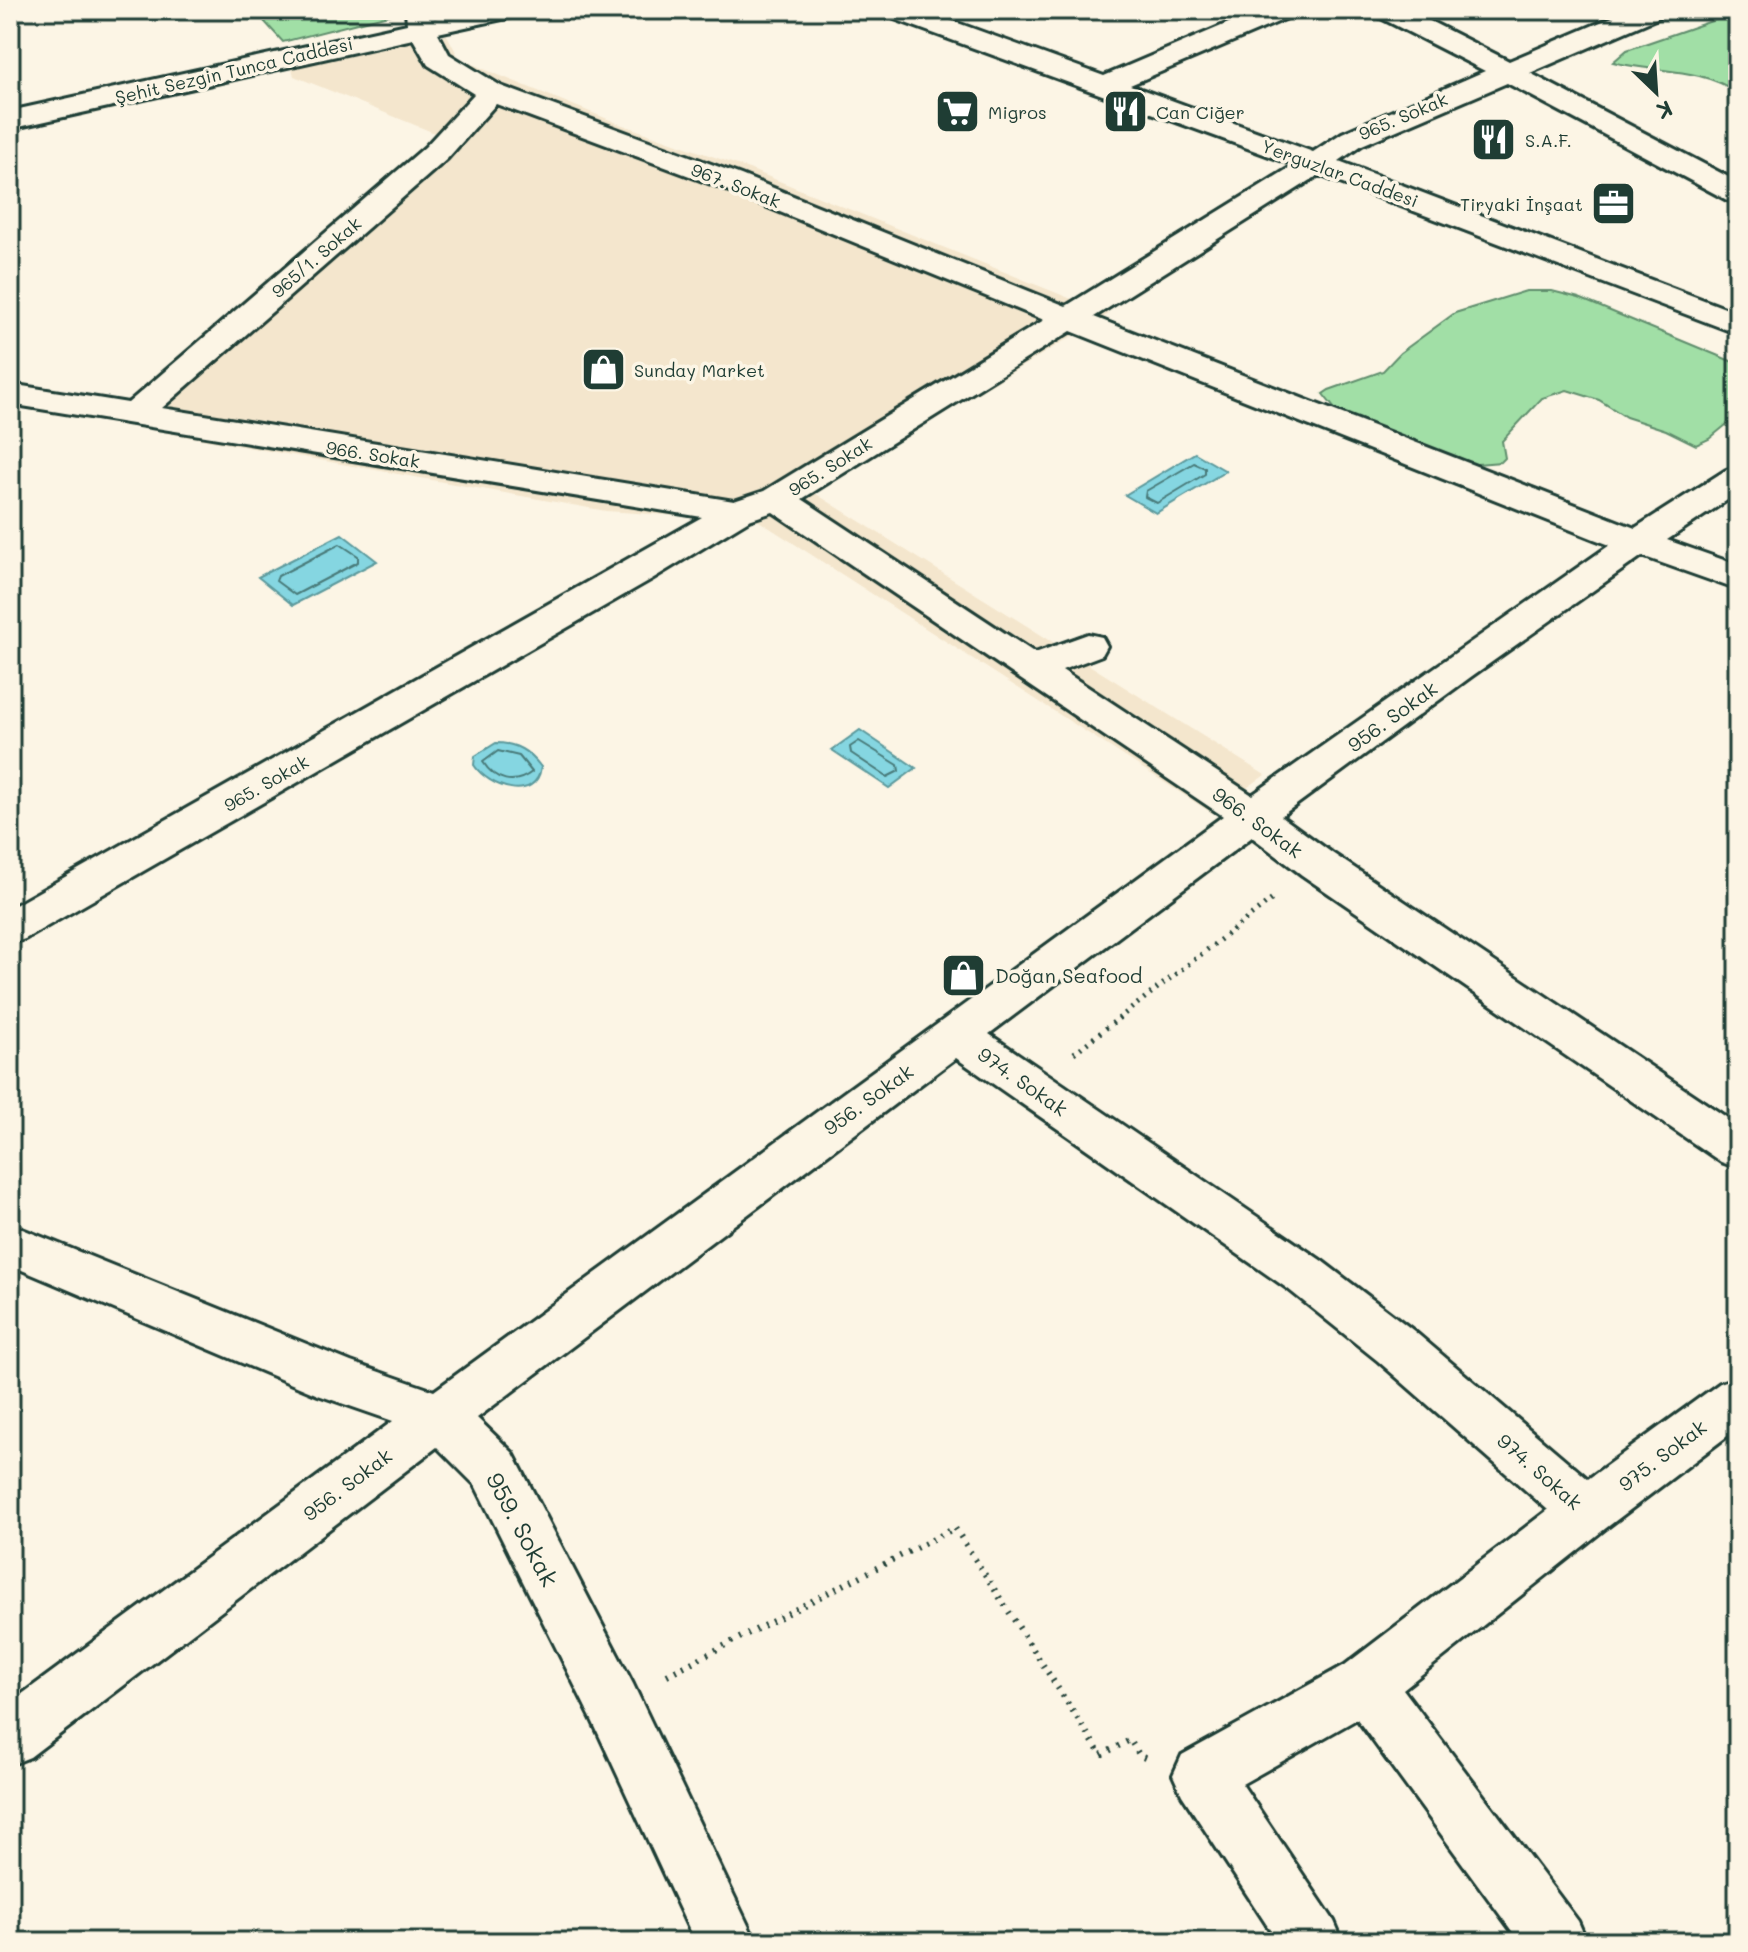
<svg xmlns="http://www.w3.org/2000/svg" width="1748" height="1952" font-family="Mali,sans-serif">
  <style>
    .built { fill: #f4e6cd }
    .green { fill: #a1dfa6; stroke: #608e6d; stroke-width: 2 }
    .water { fill: #85d6e1; stroke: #5c999c; stroke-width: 2 }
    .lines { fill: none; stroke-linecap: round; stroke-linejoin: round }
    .shore { stroke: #487a79; stroke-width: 2 }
    .minor-casing { stroke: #1f3d34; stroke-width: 6 }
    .path-far1 { stroke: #1f3d34; stroke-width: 5; stroke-dasharray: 2 6; stroke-linecap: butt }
    .path { stroke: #1f3d34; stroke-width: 6; stroke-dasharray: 2 7; stroke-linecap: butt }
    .minor { fill: #fcf5e5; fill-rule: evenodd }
    .labels { text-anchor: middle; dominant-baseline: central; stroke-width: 7; stroke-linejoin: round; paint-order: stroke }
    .far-street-label { font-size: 18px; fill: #1f3d34; stroke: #fcf5e5 }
    .far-poi-label { font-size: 18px; fill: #1f3d34; stroke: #fcf5e5; text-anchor: start }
    .street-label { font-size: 20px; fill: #1f3d34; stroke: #fcf5e5 }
    .poi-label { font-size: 20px; fill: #1f3d34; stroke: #fcf5e5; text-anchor: start }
    .near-street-label { font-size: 24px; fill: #1f3d34; stroke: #fcf5e5 }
  </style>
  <rect width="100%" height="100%" fill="#fcf5e5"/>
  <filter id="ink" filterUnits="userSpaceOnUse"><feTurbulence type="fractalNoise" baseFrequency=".0125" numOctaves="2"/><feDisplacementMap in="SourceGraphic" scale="16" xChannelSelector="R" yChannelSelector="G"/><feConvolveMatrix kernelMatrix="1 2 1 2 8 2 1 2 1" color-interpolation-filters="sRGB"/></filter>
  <g filter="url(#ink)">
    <polygon class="built" points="447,35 459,58 486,70 620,124 749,169 1109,314 813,492 1265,775 1212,813 759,521 606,511 129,426 442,136 294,76 292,68"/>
    <g class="green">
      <polygon points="254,10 408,10 283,42"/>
      <path d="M1738 12V93C1701 67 1655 73 1613 62L1627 50Z"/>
      <polygon points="1526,291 1552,291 1579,298 1738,364 1738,415 1709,439 1696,445 1666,430 1626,417 1599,400 1567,390 1542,398 1502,441 1505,458 1501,462 1465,465 1355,421 1335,409 1323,394 1329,390 1383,371 1400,353 1455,313"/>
    </g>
    <g class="water">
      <polygon points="1195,453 1226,471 1156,513 1125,495"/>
      <polygon points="342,534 377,561 293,605 258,577"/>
      <polygon points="860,730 916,768 889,788 832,750"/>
      <path d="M496 743C516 743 529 751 541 767 536 804 488 787 474 765L475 756Z"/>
    </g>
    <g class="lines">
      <g class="shore">
        <polygon points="1194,463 1205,468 1205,474 1157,503 1145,497 1146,491"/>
        <polygon points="340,544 358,556 358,562 295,595 276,581 278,576"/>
        <polygon points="859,741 898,765 899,771 887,777 851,753 850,747"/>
        <path d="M498 751 519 756 532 772C514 786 495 781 483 762Z"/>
      </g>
      <defs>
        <path id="minor" d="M406 10H434V18L469 10H520L516 16 438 33 449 54 501 86 741 175 1066 306 1294 165 886 16 882 10H922L1104 76 1259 10H1296L1292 16 1130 85 1313 152 1342 133 1485 71 1377 16 1373 10H1408L1509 61 1629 10H1666L1662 16 1530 73 1738 182V203L1727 200 1507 83 1362 145 1339 161 1738 313V334L1319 175 1094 317 1635 528 1726 470 1738 466V493L1667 540 1738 565V590L1642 556 1472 676 1281 816 1332 853 1738 1125V1168L1721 1162 1302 875 1252 837 989 1034 1322 1261 1414 1331 1588 1479 1720 1383 1738 1377V1428L1606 1528 1403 1689 1578 1921 1587 1942H1520L1357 1719 1242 1784 1334 1921 1343 1942H1278L1182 1795 1173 1775 1182 1755 1345 1665 1548 1510 1378 1361 1288 1289 956 1058 477 1418 513 1453 633 1684 756 1942H695L593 1722 475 1485 437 1447 30 1757 10 1765V1703L393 1421 318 1395 10 1265V1224L351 1362 434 1391 1223 816 773 512 749 520 652 579 25 939 10 944V908L702 517 10 404V384L128 403 425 147 474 94 428 65 413 39 10 129V111L407 24ZM496 104 719 187 1044 320 764 491 734 501 162 408 447 159ZM1071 331 1594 539 1610 545 1252 795 1062 670 1102 655 1107 646 1102 637 1088 634 1035 653 802 499Z"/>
      </defs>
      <use href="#minor" class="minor-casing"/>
      <polyline class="path-far1" points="1074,1053 1275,897"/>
      <polyline class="path" points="667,1675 955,1528 1101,1755 1130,1740 1140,1756 1145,1758"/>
      <use href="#minor" class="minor"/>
    </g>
  </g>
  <defs>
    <symbol id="supermarket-square" viewBox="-11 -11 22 22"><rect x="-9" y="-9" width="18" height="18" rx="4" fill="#1f3d34" stroke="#fcf5e5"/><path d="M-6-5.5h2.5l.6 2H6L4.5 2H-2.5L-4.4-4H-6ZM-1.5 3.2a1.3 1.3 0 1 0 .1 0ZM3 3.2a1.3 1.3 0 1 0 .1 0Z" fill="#fff"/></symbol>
    <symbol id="restaurant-square" viewBox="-11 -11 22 22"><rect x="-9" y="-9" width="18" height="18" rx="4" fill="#1f3d34" stroke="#fcf5e5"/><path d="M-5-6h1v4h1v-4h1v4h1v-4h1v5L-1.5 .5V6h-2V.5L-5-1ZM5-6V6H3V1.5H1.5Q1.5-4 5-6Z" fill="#fff"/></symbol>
    <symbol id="office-square" viewBox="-11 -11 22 22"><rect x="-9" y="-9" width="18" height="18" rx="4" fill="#1f3d34" stroke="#fcf5e5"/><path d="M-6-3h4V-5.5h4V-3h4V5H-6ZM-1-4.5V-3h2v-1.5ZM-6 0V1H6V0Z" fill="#fff"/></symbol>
    <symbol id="shop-square" viewBox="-11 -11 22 22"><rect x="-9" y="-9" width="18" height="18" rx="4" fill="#1f3d34" stroke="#fcf5e5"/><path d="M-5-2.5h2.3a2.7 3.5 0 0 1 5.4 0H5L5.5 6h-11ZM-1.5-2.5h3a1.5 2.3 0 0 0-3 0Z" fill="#fff"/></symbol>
  </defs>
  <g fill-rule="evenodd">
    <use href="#supermarket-square" x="932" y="86" width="51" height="51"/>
    <use href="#restaurant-square" x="1100" y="86" width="51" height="51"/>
    <use href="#restaurant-square" x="1468" y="114" width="51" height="51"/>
    <use href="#office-square" x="1588" y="178" width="51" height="51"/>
    <use href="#shop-square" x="578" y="344" width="51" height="51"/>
    <use href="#shop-square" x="938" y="950" width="51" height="51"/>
  </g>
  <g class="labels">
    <g class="far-street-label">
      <text transform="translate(234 70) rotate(-13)">Şehit Sezgin Tunca Caddesi</text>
      <text transform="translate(1403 116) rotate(-23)">965. Sokak</text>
      <text transform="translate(1340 173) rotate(20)">Yerguzlar Caddesi</text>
      <text transform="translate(736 185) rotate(21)">967. Sokak</text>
      <text transform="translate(316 257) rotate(-41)">965/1. Sokak</text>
      <text transform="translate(373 454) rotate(9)">966. Sokak</text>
      <text transform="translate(830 466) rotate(-32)">965. Sokak</text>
      <text transform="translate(266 783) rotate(-30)">965. Sokak</text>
    </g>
    <g class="far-poi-label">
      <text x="988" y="112">Migros</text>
      <text x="1156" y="112">Can Ciğer</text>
      <text x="1525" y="140">S.A.F.</text>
      <text x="1583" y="204" text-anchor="end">Tiryaki İnşaat</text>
      <text x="634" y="370">Sunday Market</text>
    </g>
    <g class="street-label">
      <text transform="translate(1392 716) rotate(-36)">956. Sokak</text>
      <text transform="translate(1258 822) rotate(36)">966. Sokak</text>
      <text transform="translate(1023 1081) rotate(35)">974. Sokak</text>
      <text transform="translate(868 1099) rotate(-36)">956. Sokak</text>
      <text transform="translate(1662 1455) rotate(-37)">975. Sokak</text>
      <text transform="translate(1540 1471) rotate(41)">974. Sokak</text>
      <text transform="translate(347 1484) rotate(-37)">956. Sokak</text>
    </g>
    <g class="poi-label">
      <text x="995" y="975">Doğan Seafood</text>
    </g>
    <g class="near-street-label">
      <text transform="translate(523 1529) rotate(62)">959. Sokak</text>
    </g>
  </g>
  <rect width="1748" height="1952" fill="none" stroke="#fcf5e5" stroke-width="40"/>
  <rect x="20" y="20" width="1708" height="1912" fill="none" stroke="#1f3d34" stroke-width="3" filter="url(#ink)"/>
  <g transform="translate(1656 92) rotate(155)" stroke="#fcf5e5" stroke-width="6" paint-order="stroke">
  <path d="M0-6L14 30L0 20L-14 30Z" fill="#1f3d34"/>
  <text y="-12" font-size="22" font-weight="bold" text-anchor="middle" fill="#1f3d34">K</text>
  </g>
</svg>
